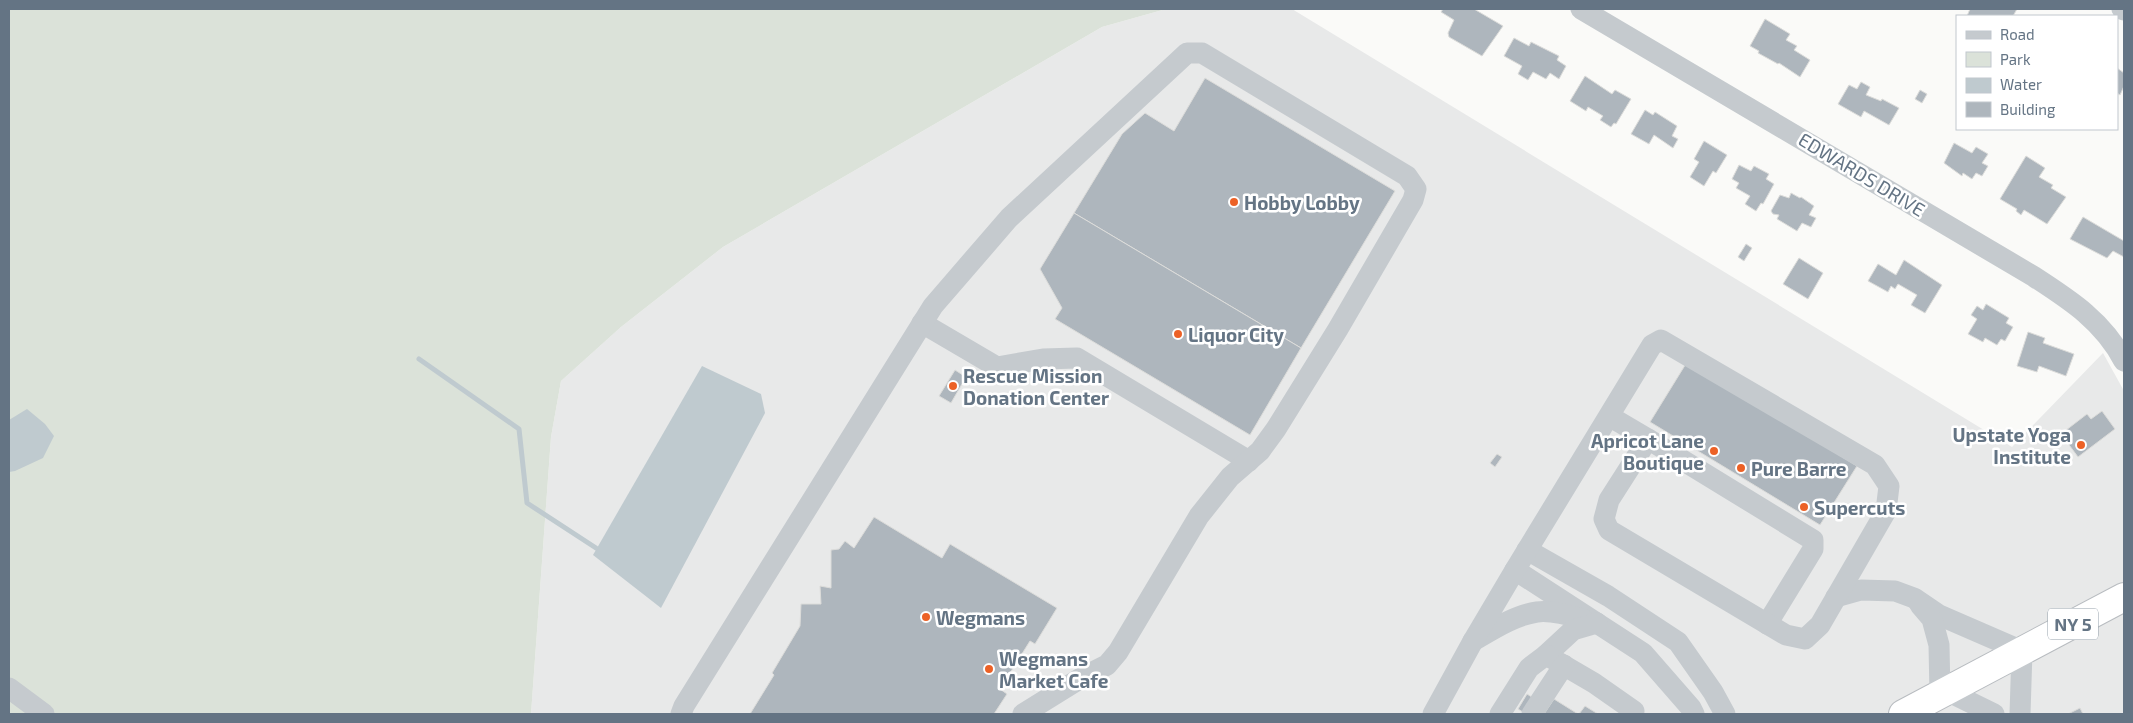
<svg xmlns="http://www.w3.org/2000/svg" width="2133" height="723" font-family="'Exo 2',sans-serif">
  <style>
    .built { fill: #e8e9e9 }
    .green { fill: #dbe2d9 }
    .water { fill: #bfcacf }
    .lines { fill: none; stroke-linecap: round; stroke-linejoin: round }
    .stream { stroke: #bfcacf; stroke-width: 5 }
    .building { fill: #aeb6bd; stroke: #dcdcda }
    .highway-casing { stroke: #b8bcc0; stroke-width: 30 }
    .minor { stroke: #c5cace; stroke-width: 21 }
    .highway { stroke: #fff; stroke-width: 28 }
    .poi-dot { fill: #ec6126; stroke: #fff; stroke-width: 2 }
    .labels { text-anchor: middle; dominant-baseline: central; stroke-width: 5; stroke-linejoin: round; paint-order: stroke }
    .shield { fill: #fff; stroke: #929ea9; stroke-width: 1 }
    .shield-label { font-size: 18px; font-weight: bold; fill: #647484 }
    .street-label { font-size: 19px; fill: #647484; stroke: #fff }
    .poi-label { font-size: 19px; font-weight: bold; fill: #647484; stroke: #fff; text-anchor: start }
  </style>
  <rect width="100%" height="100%" fill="#fafaf8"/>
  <polygon class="built" points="1166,9 1292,9 2012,447 2103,353 2124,391 2124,714 531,714 551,437 561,381 621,327 723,247 1102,27"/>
  <polygon class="green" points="9,9 1166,9 1102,27 723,247 621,327 561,381 551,437 531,714 9,714"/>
  <g class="water">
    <polygon points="702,366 761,394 765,413 661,608 593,555"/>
    <polygon points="27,409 45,424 54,436 43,458 15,471 9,472 9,420"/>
  </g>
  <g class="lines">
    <polyline class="stream" points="419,359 519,429 527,503 596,548"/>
  </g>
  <g class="building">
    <polygon points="1443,9 1474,9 1503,26 1482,56 1449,37 1448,33 1454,20 1441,12"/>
    <polygon points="1970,9 2017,9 2013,16 1967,16"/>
    <polygon points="1765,19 1790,34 1786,40 1797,46 1794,50 1810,60 1800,77 1779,63 1778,64 1758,53 1759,51 1750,46"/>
    <polygon points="1514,38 1529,46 1531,42 1559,56 1557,60 1566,66 1559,79 1550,73 1546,79 1533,72 1528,80 1518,74 1522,66 1504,56"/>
    <polygon points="2117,68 2124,73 2124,86 2120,95 2117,93"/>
    <polygon points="1585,76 1612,94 1615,90 1631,99 1616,124 1614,123 1611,127 1600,120 1603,116 1588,107 1586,111 1570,101"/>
    <polygon points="1205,78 1395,191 1301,348 1074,213 1122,134 1145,113 1174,131"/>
    <polygon points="1861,82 1870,87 1866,95 1881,101 1882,99 1899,108 1889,125 1864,111 1861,117 1838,104 1849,85 1857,89"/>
    <polygon points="1920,90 1927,94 1922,103 1915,99"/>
    <polygon points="1645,110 1653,115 1655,112 1677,126 1672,136 1678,139 1673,148 1654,135 1649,144 1631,134"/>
    <polygon points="1704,141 1727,155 1716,173 1713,171 1704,186 1690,177 1699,162 1694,159"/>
    <polygon points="1954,143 1972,153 1976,147 1988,154 1982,163 1988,166 1982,176 1976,173 1972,179 1963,173 1962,176 1944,163"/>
    <polygon points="2026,156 2045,168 2039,177 2053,185 2051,188 2066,197 2047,224 2024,210 2021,215 2016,211 2017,209 2000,199"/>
    <polygon points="1739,165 1751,171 1754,166 1769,174 1766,179 1774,184 1763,204 1761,203 1756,211 1745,204 1750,196 1736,188 1739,183 1732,179"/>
    <polygon points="1791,193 1800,198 1801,197 1814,206 1809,215 1816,218 1811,227 1802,223 1797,231 1777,219 1779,215 1773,214 1771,211 1780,195 1789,198"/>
    <polygon points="1074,213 1301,348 1250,435 1055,319 1062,308 1040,269"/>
    <polygon points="2083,217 2124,241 2124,257 2113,251 2107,258 2070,239"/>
    <polygon points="1746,244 1752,248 1744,261 1738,257"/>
    <polygon points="1799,258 1823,273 1808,299 1783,284"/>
    <polygon points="1904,260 1942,285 1925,313 1911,305 1917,295 1898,284 1895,289 1891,286 1888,292 1868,281 1878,264 1896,275"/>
    <polygon points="1986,304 2009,318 2006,323 2013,327 2005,341 2001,339 1997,345 1985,338 1983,342 1968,334 1977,319 1971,315 1977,306 1983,310"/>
    <polygon points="2028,332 2045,338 2043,343 2074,354 2066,376 2039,366 2037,372 2017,366"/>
    <polygon points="1687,362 1857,466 1820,525 1650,422"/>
    <polygon points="955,370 966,377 951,403 939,396"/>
    <polygon points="2102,411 2115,429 2078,457 2061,434 2087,414 2091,419"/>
    <polygon points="1497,454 1502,457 1495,467 1490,463"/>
    <polygon points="874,517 942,558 950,544 1057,608 1035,644 1030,641 1000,689 1007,694 994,714 750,714 774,675 772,673 800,626 801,604 821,604 820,586 831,588 831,550 839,549 845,541 854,548"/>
    <polygon points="1527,694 1549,708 1526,714 1518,709"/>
    <polygon points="1554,699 1578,714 1544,714"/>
    <polygon points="1585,706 1598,714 1579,714"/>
    <polygon points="2080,708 2083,714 2068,714"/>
  </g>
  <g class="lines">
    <defs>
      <polyline id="highway" points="1903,714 2124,597"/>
    </defs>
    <use href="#highway" class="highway-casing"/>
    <g class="minor">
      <path d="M1581 9 2033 276C2070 300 2103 321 2124 361"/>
      <polyline points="2122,9 2124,10"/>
      <polyline points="922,323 997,367 1043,359 1077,358 1249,461"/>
      <polyline points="1648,439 1813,540 1813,549 1767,624"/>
      <polyline points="1527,550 1608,596 1678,642 1713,692 1725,714"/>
      <polyline points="1515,570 1643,653 1691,708 1694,714"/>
      <polyline points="1836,597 1861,590 1895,591 1914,598 1939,615 2022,651 2020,714"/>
      <polyline points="1920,605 1932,619 1939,645 1940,695"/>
      <path d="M1473 641C1492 630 1515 615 1537 612 1551 610 1569 615 1583 619"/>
      <polyline points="1546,655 1573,630 1597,623"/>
      <polyline points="9,688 44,714"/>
      <polyline points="1947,691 1994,714"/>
      <polyline points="681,714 684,706 933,306 1009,218 1187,53 1202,53 1407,176 1416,189 1413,200 1338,329 1276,429 1260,451 1230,477 1199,516 1118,652 1107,665 1081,678 1023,714"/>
      <polyline points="1433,714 1473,641 1515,570 1652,345 1661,340 1875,465 1889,486 1886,511 1820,625 1805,639 1786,635 1609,530 1604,519 1609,500 1648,439 1609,416"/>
      <polyline points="1500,714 1529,668 1546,655 1594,683 1634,711 1633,714"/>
      <polyline points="1532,714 1564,665"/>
    </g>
    <use href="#highway" class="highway"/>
  </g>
  <g class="poi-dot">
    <circle cx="1234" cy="202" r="5"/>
    <circle cx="1178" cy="334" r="5"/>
    <circle cx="953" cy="386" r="5"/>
    <circle cx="2081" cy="445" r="5"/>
    <circle cx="1714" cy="451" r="5"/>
    <circle cx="1741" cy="468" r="5"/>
    <circle cx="1804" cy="507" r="5"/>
    <circle cx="926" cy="617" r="5"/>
    <circle cx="989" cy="669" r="5"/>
  </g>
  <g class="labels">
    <rect class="shield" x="2048" y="608.5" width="50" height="31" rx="4"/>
    <g class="shield-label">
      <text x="2073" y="624">NY 5</text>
    </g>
    <g class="street-label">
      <text transform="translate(1862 174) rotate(31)">EDWARDS DRIVE</text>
    </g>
    <g class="poi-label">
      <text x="1244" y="202">Hobby Lobby</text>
      <text x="1188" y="334">Liquor City</text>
      <text x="963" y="375">Rescue Mission<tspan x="963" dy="22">Donation Center</tspan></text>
      <text x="2071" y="434" text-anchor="end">Upstate Yoga<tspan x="2071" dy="22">Institute</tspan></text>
      <text x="1704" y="440" text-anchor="end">Apricot Lane<tspan x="1704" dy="22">Boutique</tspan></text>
      <text x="1751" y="468">Pure Barre</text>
      <text x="1814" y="507">Supercuts</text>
      <text x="936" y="617">Wegmans</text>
      <text x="999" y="658">Wegmans<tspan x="999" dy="22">Market Cafe</tspan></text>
    </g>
  </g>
  <rect width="2133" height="723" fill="none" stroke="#647484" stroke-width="20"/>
  <rect x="1956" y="15" width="162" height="115" fill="#ffffff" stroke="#c1c7ce"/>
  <rect x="1966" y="31" width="25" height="8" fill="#c5cace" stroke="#c1c7ce"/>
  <text x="2000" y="40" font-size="15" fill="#647484">Road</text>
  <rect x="1966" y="52" width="25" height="15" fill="#dbe2d9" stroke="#c1c7ce"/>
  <text x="2000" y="65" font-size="15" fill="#647484">Park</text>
  <rect x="1966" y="78" width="25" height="15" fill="#bfcacf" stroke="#c1c7ce"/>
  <text x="2000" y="90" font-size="15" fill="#647484">Water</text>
  <rect x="1966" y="102" width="25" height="15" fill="#aeb6bd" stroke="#c1c7ce"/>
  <text x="2000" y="115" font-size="15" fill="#647484">Building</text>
</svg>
